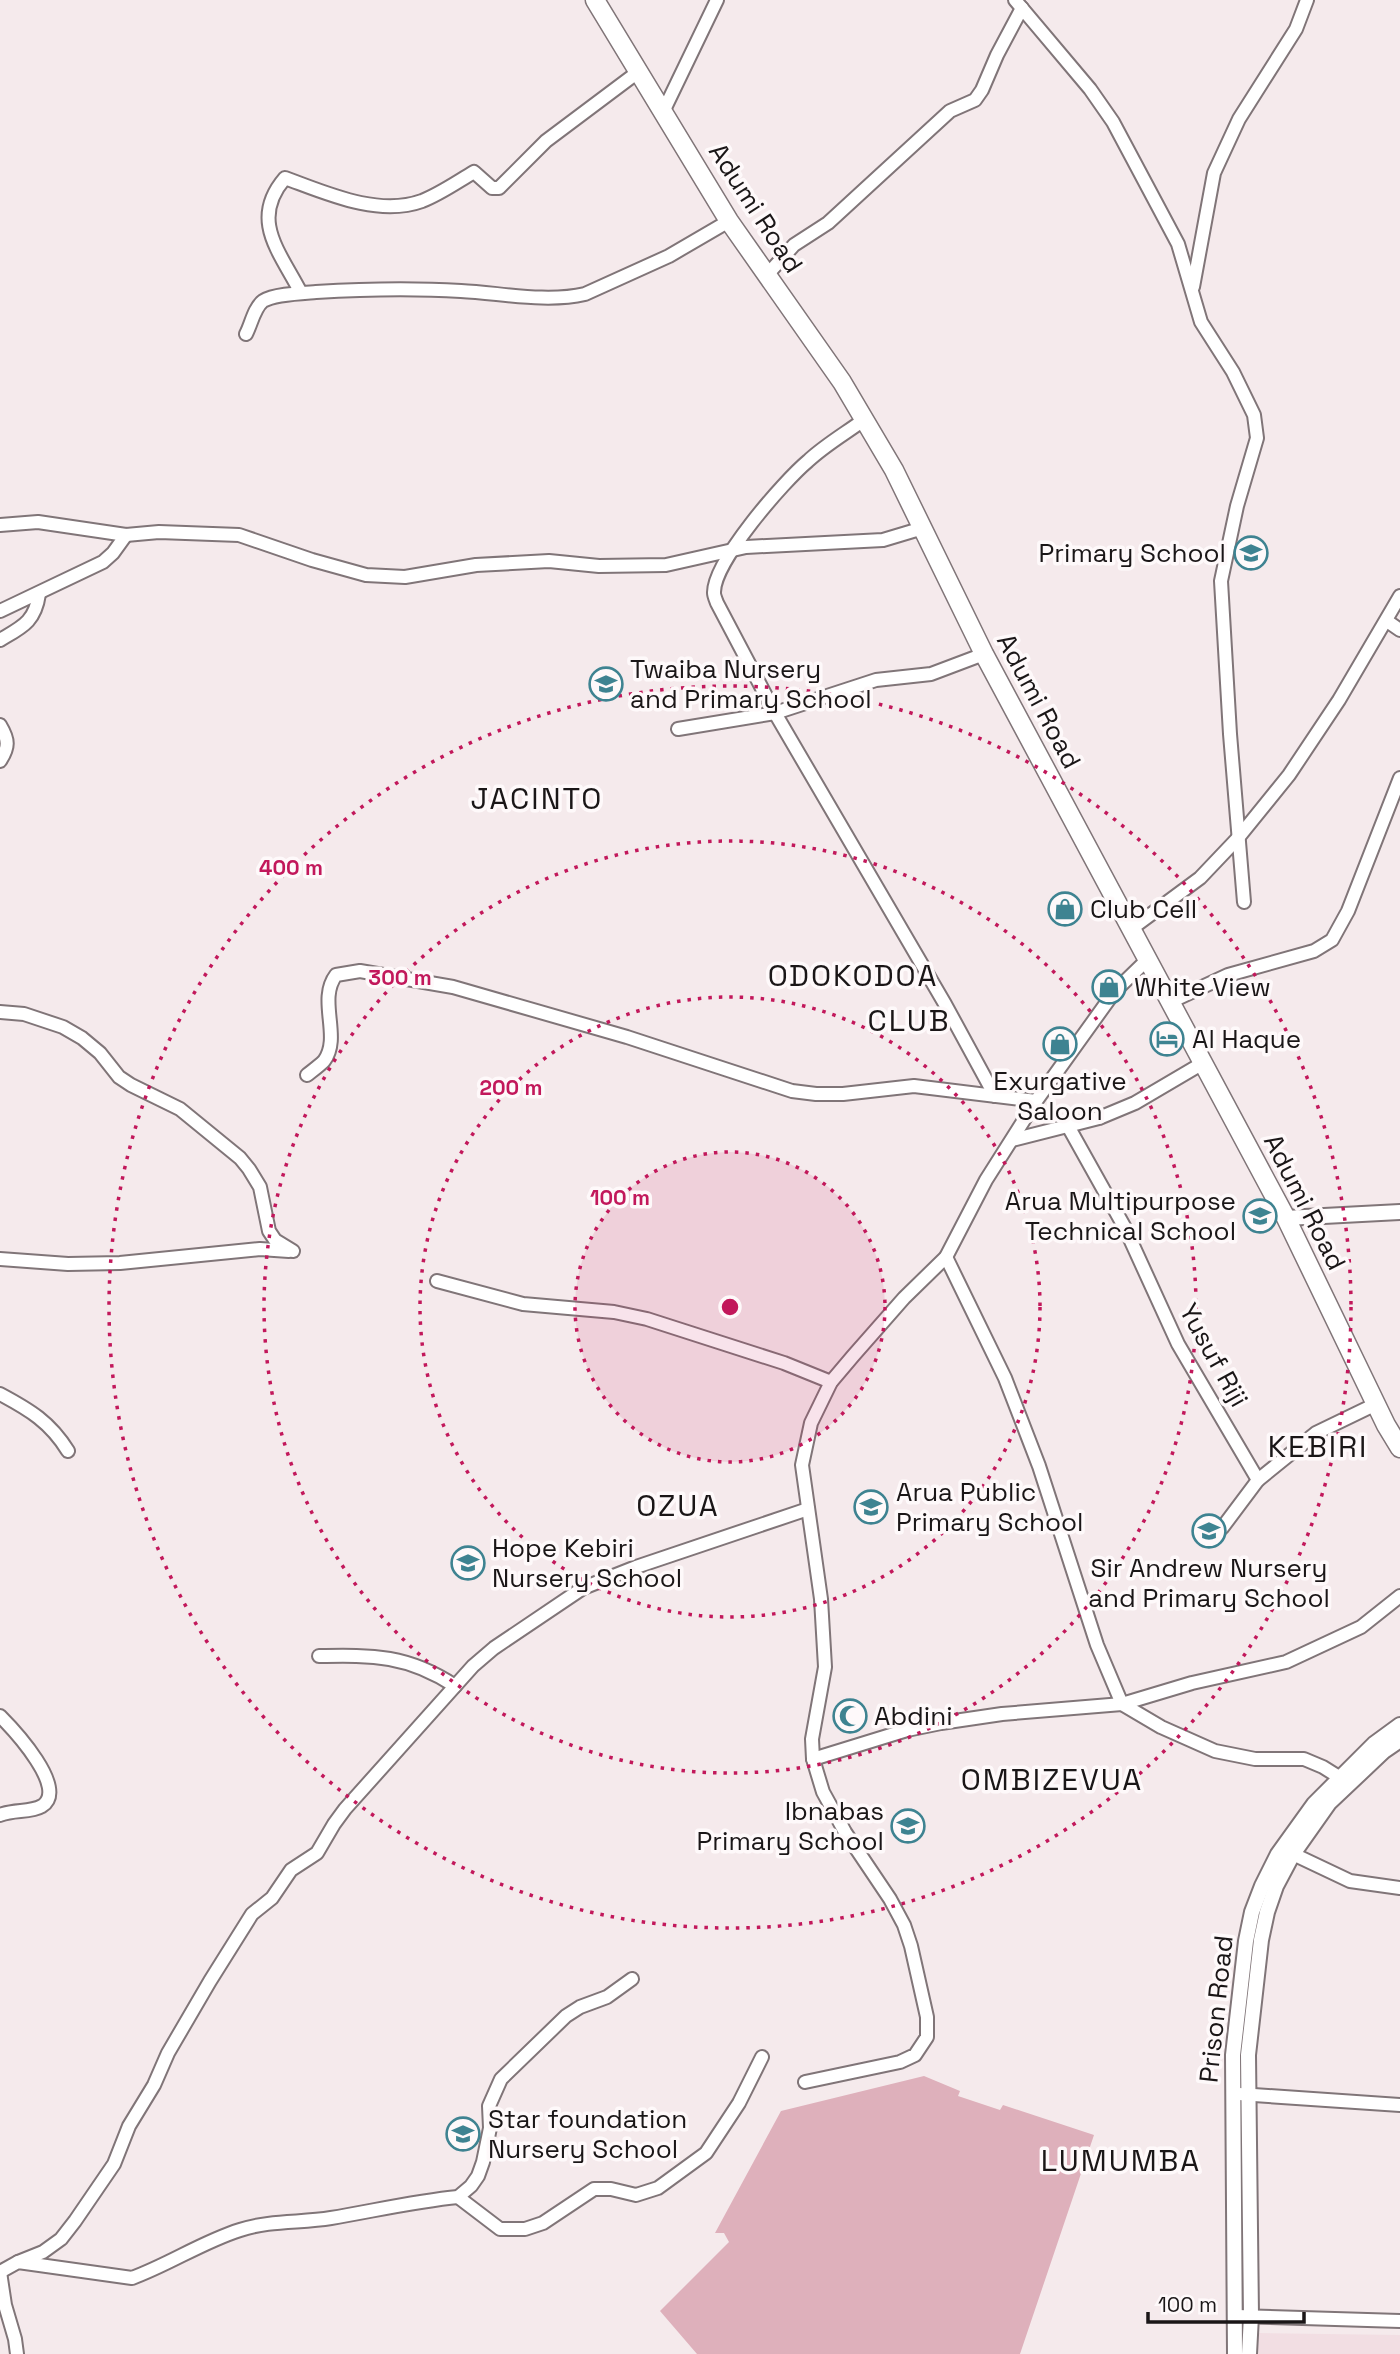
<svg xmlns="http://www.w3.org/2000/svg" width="1400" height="2354" font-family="'Space Grotesk',sans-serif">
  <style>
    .built { fill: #f2dee3 }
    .green { fill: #deb0bb }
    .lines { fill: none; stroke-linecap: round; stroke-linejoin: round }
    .minor-casing { stroke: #807578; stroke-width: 16 }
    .tertiary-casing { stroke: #807578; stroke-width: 18 }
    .secondary-casing { stroke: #807578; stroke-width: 21 }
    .minor { stroke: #fff; stroke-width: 12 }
    .tertiary { stroke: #fff; stroke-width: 14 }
    .secondary { stroke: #fff; stroke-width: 18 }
    .ring { fill: none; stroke: #c2185b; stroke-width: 3.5; stroke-dasharray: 3.5 7 }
    .labels { text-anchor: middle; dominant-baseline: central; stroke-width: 7; stroke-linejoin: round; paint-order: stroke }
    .street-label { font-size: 26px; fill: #1a1617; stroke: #fef9fa }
    .poi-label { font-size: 26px; fill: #1a1617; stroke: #fef9fa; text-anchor: start }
    .quarter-label { font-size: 30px; letter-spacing: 2px; fill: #1a1617; stroke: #fef9fa }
    .centre { fill: #c2185b; stroke: #fef9fa; stroke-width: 3.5 }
    .ring-label { font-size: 21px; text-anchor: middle; font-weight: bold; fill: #c2185b; stroke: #fef9fa; stroke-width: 7; stroke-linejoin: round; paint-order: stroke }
  </style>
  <rect width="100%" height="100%" fill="#f5eaec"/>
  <polygon class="built" points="1259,2333 1400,2335 1400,2354 1258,2354"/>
  <polygon class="green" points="924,2076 960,2091 958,2096 1000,2110 1003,2105 1094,2135 1020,2354 697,2354 660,2311 729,2242 724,2233 715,2233 781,2111"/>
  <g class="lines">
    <defs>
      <g id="minor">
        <polyline points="1015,0 1090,89 1113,122 1178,244 1201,322 1233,372 1254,415 1257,438 1237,506 1221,581 1230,734 1244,902"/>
        <polyline points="663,112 717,0"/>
        <polyline points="767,275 794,245 828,223 950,111 975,100 982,90 997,55 1022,8"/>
        <polyline points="1193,287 1214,173 1239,119 1296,29 1307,0"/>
        <path d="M301 293C280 252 249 220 285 178 326 193 378 217 422 201 440 194 457 182 474 172L492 188H499L546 141 638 72"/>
        <path d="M246 334C251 325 254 308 263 301 274 294 303 293 316 292 364 289 413 288 461 291 501 293 546 303 585 294L669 256 729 221"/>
        <path d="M865 419C846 433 825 445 808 461 784 481 713 562 714 593 714 596 716 600 717 603L775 713 945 1004 995 1096"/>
        <polyline points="0,525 38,522 126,535 159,532 239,535 312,560 366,575 405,577 476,565 549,561 599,566 666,565 746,547 883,540 923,528"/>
        <polyline points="0,611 103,562 113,553 126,535"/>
        <polyline points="1387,621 1400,630"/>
        <path d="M0 640C22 627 35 622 39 594"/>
        <path d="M0 725C9 740 9 747 0 761"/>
        <polyline points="678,729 775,713 876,680 931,674 984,654"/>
        <polyline points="1131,929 1200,878 1238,838 1289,775 1339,700 1400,596"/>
        <polyline points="1170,1002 1228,975 1314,951 1332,940 1348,911 1400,778"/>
        <polyline points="0,1012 24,1014 63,1027 82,1038 100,1053 119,1077 131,1085 180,1109 240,1158 249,1169 260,1187 269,1231 275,1240 293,1251"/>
        <path d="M307 1075C312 1071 319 1066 324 1061 342 1037 317 1000 336 975L360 971 453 987 627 1037 792 1091 816 1094H843L914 1086 1036 1101"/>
        <polyline points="1068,1126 1125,1228 1178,1344 1258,1480"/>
        <polyline points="1012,1140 1099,1118 1135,1103 1203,1063"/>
        <polyline points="946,1257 1005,1378 1039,1466 1097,1645 1122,1704 1161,1727 1215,1751 1255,1759 1304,1759 1323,1767 1347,1782"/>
        <polyline points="0,1259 68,1264 120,1263 260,1249 289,1251"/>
        <polyline points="437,1281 523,1304 614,1312 647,1319 784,1363 831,1382"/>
        <path d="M0 1394C30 1410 50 1422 68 1451"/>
        <polyline points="1222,1528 1258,1480 1316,1433 1376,1404"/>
        <path d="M319 1656C373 1655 408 1655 455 1686"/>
        <path d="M0 1716C14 1730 69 1789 42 1806 30 1813 14 1809 0 1815"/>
        <polyline points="813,1759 907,1730 941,1723 1002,1714 1122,1704 1192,1683 1286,1662 1361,1627 1400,1596"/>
        <polyline points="1293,1854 1350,1881 1400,1888"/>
        <polyline points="805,2082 900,2062 915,2055 927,2037 927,2017 911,1946 904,1925 890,1899 845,1832 823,1792 813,1759 812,1739 825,1667 821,1599 802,1465 811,1423 831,1382 853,1356 904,1298 946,1257 986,1180 1036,1101 1115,991 1147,960"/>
        <polyline points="1239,2094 1400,2105"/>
        <polyline points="458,2197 500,2229 525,2229 543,2223 594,2189 611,2189 636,2195 658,2188 706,2153 739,2103 762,2057"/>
        <polyline points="18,2262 43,2252 61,2239 75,2221 114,2164 129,2126 154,2085 168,2053 210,1981 252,1914 272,1898 291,1870 317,1853 334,1824 345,1809 473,1666 494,1648 583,1588 636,1567 808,1509"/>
        <path d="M0 2272 18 2262 132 2278C170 2264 202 2242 240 2230 270 2220 301 2223 331 2218 373 2211 416 2201 458 2197L471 2186 478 2176 483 2162 490 2128 489 2106 501 2079 566 2016 580 2007 607 1997 632 1979"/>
        <polyline points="0,2272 5,2305 15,2339 17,2354"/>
        <polyline points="1236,2316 1400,2321"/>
      </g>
      <g id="tertiary">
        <polyline points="1286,1218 1400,1212"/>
        <polyline points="1235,2354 1233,2055 1246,1941 1252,1912 1262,1886 1278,1854 1314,1804 1374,1744 1400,1725"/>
        <polyline points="1249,2354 1251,2316 1248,2055 1261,1940 1267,1912 1276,1886 1293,1854 1329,1803 1384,1751 1400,1740"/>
      </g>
      <polyline id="secondary" points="595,0 729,221 842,382 894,470 984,654 1286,1218 1386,1425 1400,1448"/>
    </defs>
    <use href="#minor" class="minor-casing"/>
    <use href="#tertiary" class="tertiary-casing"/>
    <use href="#secondary" class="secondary-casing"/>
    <use href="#minor" class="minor"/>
    <use href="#tertiary" class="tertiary"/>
    <use href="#secondary" class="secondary"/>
  </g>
  <circle cx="730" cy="1307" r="155" fill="#c2185b" fill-opacity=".12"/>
  <g class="ring">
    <circle cx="730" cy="1307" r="155"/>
    <circle cx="730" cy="1307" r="310"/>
    <circle cx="730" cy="1307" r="466"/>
    <circle cx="730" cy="1307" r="621"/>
  </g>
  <defs>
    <symbol id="school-ring" viewBox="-11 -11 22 22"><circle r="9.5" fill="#fef9fa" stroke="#3e8391" stroke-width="1.5"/><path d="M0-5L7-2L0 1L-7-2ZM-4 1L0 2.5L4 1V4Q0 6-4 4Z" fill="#3e8391"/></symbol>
    <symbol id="shop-ring" viewBox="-11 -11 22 22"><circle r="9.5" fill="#fef9fa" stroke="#3e8391" stroke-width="1.5"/><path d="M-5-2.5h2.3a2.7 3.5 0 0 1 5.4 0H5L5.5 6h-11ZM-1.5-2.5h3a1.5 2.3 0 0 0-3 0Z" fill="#3e8391"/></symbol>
    <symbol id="hotel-ring" viewBox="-11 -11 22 22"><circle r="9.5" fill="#fef9fa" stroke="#3e8391" stroke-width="1.5"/><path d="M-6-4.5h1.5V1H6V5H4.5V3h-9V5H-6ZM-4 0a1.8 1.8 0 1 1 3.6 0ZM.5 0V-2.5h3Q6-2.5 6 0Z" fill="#3e8391"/></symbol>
    <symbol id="university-ring" viewBox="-11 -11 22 22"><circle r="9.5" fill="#fef9fa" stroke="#3e8391" stroke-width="1.5"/><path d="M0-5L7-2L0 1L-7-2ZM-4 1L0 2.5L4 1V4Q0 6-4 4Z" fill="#3e8391"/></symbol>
    <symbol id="mosque-ring" viewBox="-11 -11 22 22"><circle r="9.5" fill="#fef9fa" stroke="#3e8391" stroke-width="1.5"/><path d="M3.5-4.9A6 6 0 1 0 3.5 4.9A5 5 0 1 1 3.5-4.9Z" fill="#3e8391"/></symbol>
  </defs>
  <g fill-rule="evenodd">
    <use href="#school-ring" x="1232" y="534" width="38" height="38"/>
    <use href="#school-ring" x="587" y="665" width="38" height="38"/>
    <use href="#shop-ring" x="1046" y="890" width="38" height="38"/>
    <use href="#shop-ring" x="1090" y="968" width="38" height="38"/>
    <use href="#hotel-ring" x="1148" y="1020" width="38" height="38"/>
    <use href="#shop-ring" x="1041" y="1025" width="38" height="38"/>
    <use href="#university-ring" x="1241" y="1197" width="38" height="38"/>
    <use href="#school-ring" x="852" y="1488" width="38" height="38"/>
    <use href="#school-ring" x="1190" y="1512" width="38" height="38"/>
    <use href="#school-ring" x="449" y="1544" width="38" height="38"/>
    <use href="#mosque-ring" x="831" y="1697" width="38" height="38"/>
    <use href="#school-ring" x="889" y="1807" width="38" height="38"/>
    <use href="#school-ring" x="444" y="2115" width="38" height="38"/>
  </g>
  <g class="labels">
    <g class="street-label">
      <text transform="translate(756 208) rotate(57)">Adumi Road</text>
      <text transform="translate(1039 701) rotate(62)">Adumi Road</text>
      <text transform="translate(1305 1202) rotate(63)">Adumi Road</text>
      <text transform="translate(1214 1355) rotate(61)">Yusuf Riji</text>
      <text transform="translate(1216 2009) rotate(-84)">Prison Road</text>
    </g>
    <g class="poi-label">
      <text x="1226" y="553" text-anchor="end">Primary School</text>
      <text x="630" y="669">Twaiba Nursery<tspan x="630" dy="30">and Primary School</tspan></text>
      <text x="1090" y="909">Club Cell</text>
      <text x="1134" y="987">White View</text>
      <text x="1192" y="1039">Al Haque</text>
      <text x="1060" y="1081" text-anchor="middle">Exurgative<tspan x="1060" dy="30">Saloon</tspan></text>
      <text x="1236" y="1201" text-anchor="end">Arua Multipurpose<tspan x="1236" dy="30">Technical School</tspan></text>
      <text x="896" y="1492">Arua Public<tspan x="896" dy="30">Primary School</tspan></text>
      <text x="492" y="1548">Hope Kebiri<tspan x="492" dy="30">Nursery School</tspan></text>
      <text x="1209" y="1568" text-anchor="middle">Sir Andrew Nursery<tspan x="1209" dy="30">and Primary School</tspan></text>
      <text x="874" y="1716">Abdini</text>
      <text x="884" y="1811" text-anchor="end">Ibnabas<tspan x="884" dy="30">Primary School</tspan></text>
      <text x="488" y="2119">Star foundation<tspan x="488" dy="30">Nursery School</tspan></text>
    </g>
    <g class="quarter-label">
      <text x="537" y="798">JACINTO</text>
      <text x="853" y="975">ODOKODOA</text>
      <text x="909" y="1020">CLUB</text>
      <text x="1318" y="1446">KEBIRI</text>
      <text x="678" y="1505">OZUA</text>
      <text x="1052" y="1779">OMBIZEVUA</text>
      <text x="1121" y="2160">LUMUMBA</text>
    </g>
  </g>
  <circle cx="730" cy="1307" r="10" class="centre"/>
  <g class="ring-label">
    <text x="291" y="875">400 m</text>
    <text x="400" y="985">300 m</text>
    <text x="511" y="1095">200 m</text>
    <text x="620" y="1205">100 m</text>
  </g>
  <path d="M1148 2312v10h156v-10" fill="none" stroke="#1a1617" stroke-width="3.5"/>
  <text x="1158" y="2312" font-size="21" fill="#1a1617" stroke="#fef9fa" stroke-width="5" paint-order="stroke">100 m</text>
</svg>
